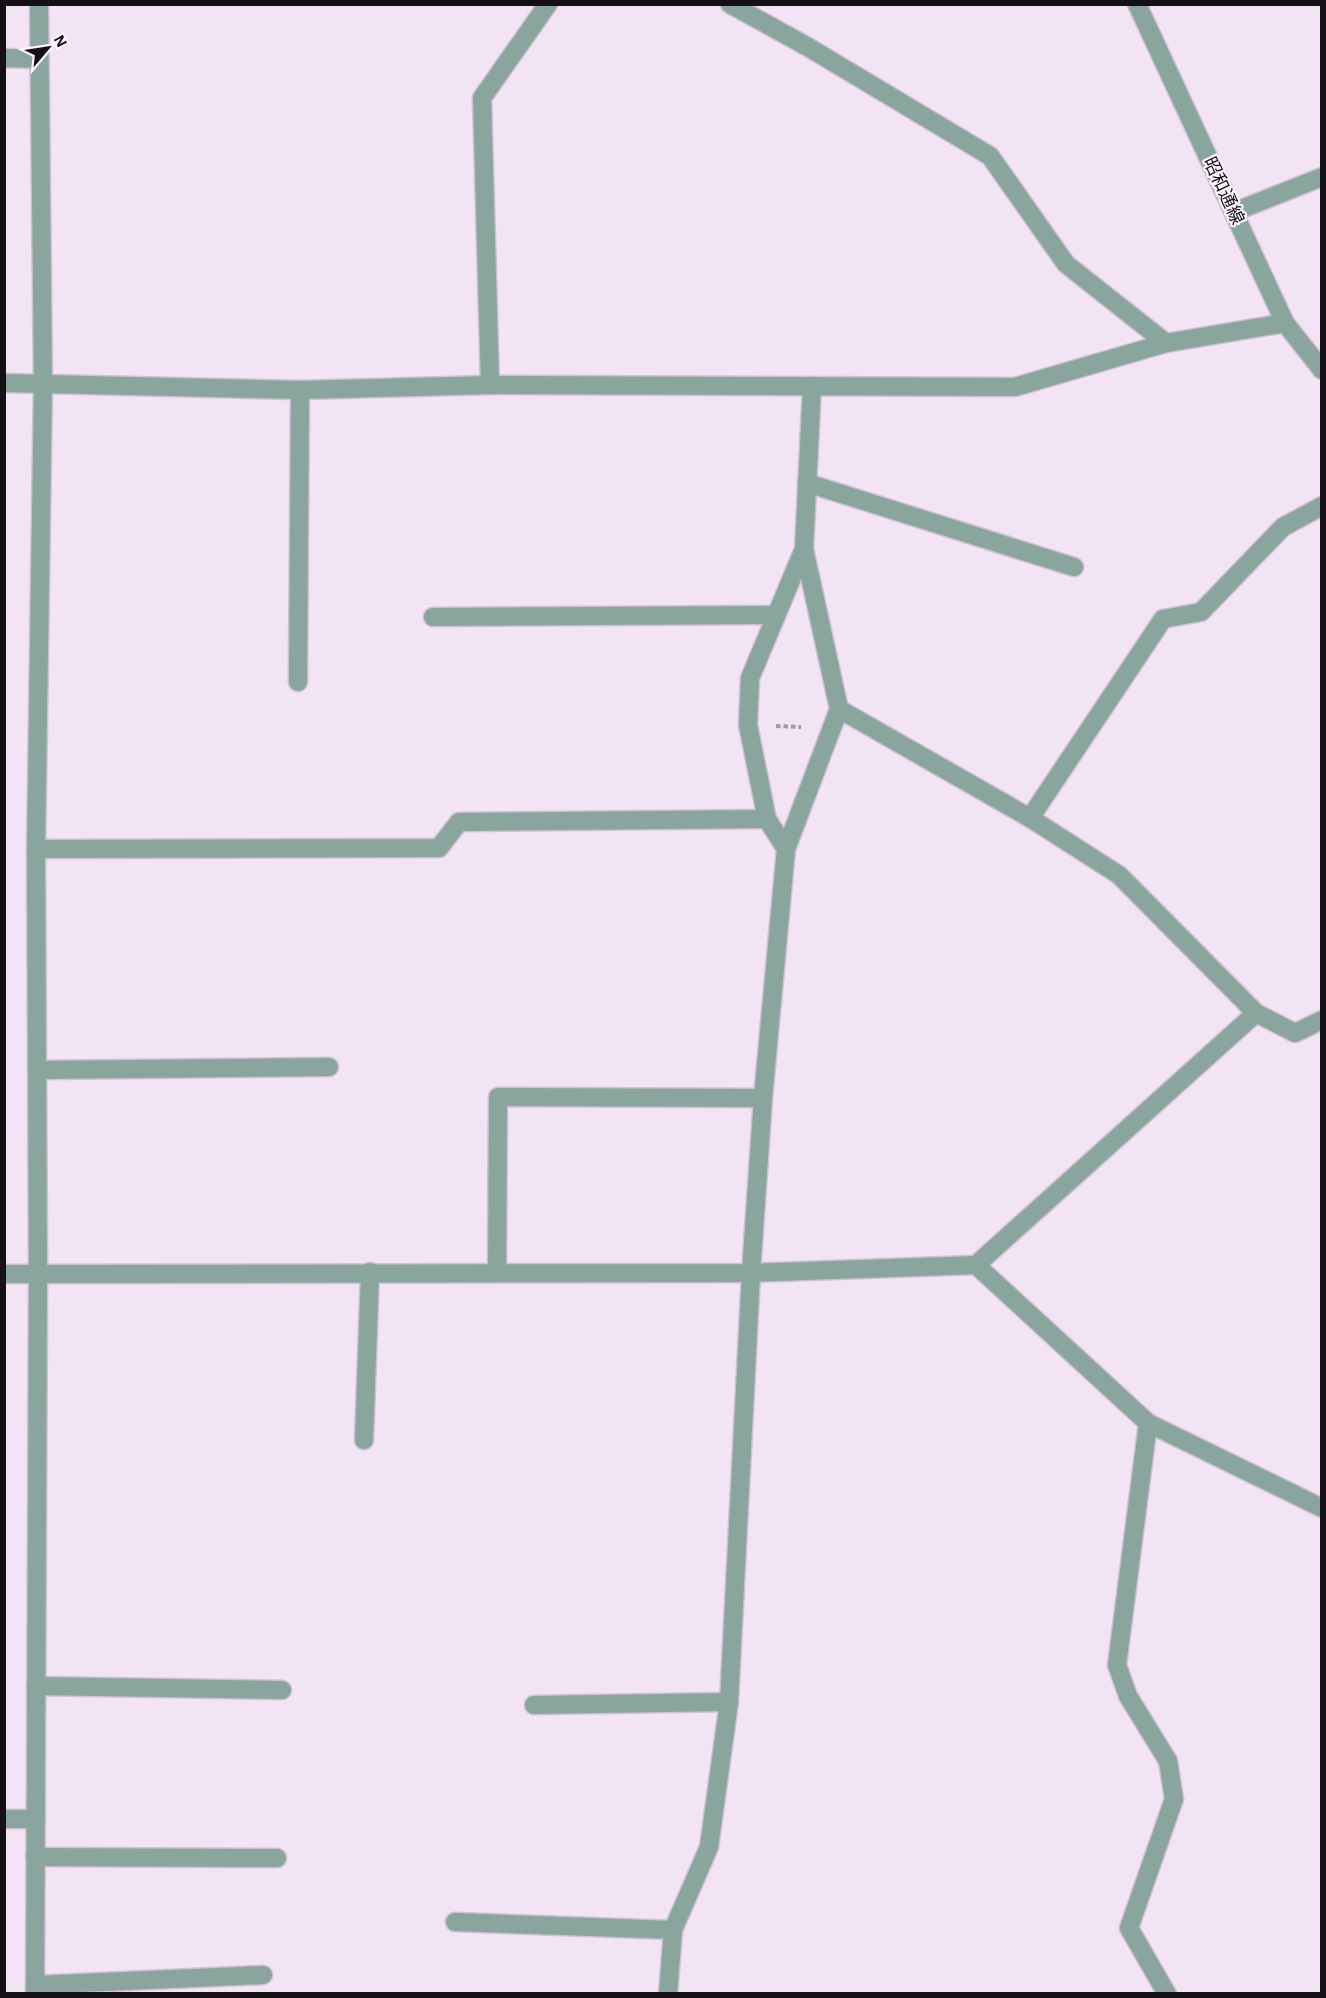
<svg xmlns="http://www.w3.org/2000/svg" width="1326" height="1998" font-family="'Alegreya Sans','Noto Sans JP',sans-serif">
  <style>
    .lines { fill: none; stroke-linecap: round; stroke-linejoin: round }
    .lane-casing { stroke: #cfc1d1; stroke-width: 21 }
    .street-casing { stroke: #cfc1d1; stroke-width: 21 }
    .path { stroke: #a297a5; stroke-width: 4; stroke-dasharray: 4.5 3; stroke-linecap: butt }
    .lane { stroke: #89a59d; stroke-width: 18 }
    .street { stroke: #89a59d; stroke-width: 18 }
    .labels { text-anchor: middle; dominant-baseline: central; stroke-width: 4.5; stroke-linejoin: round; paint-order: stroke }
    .street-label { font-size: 18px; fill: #151016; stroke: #fcf3fe }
  </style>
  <rect width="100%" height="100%" fill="#f2e3f5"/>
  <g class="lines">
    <defs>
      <polyline id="lane" points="1030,818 1163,619 1201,612 1283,527 1322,506"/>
      <g id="street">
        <polyline points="730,4 808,47 990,156 1066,264 1166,343"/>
        <polyline points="1137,4 1285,323 1322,370"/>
        <polyline points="4,58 39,59"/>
        <polyline points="1234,212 1322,177"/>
        <polyline points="4,383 300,390 490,385 1015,387 1166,343 1285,323"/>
        <polyline points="490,385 482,98 548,4"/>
        <polyline points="807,483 1074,567"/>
        <polyline points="433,617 776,615"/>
        <polyline points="298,682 300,390"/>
        <polyline points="839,709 1030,818 1119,875 1256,1013"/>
        <polyline points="36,849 439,848 459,822 767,819"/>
        <polyline points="786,849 839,709 804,549"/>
        <polyline points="37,1070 329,1067"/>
        <polyline points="976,1265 1148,1423 1322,1508"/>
        <polyline points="497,1272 498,1097 763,1098"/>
        <polyline points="4,1274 751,1273 976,1265 1256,1013 1295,1033 1322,1020"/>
        <polyline points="1148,1423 1117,1665 1128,1696 1168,1761 1174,1799 1129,1928 1167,1994"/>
        <polyline points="364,1440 370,1272"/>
        <polyline points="36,1686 282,1690"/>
        <polyline points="534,1705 729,1702"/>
        <polyline points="4,1819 36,1819"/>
        <polyline points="35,1857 277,1858"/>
        <polyline points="455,1922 673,1930"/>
        <polyline points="35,1985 263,1975"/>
        <polyline points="35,1994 38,1274 36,849 43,383 39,4"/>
        <polyline points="668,1994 673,1930 709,1847 729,1702 751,1273 763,1098 786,849 767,819 748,725 750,678 804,549 812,386"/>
      </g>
    </defs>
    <use href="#lane" class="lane-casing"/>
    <use href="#street" class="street-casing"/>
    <polyline class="path" points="776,726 801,727"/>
    <use href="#lane" class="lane"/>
    <use href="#street" class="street"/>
  </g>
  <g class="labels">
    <g class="street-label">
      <text transform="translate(1223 191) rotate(65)">昭和通線</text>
    </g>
  </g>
  <rect width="1326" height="1998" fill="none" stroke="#151016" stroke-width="12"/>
  <g transform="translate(48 48) rotate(61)" stroke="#fcf3fe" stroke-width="4.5" paint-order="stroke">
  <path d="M0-4.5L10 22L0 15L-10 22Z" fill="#151016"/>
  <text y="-9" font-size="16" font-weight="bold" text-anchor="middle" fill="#151016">N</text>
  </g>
</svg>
